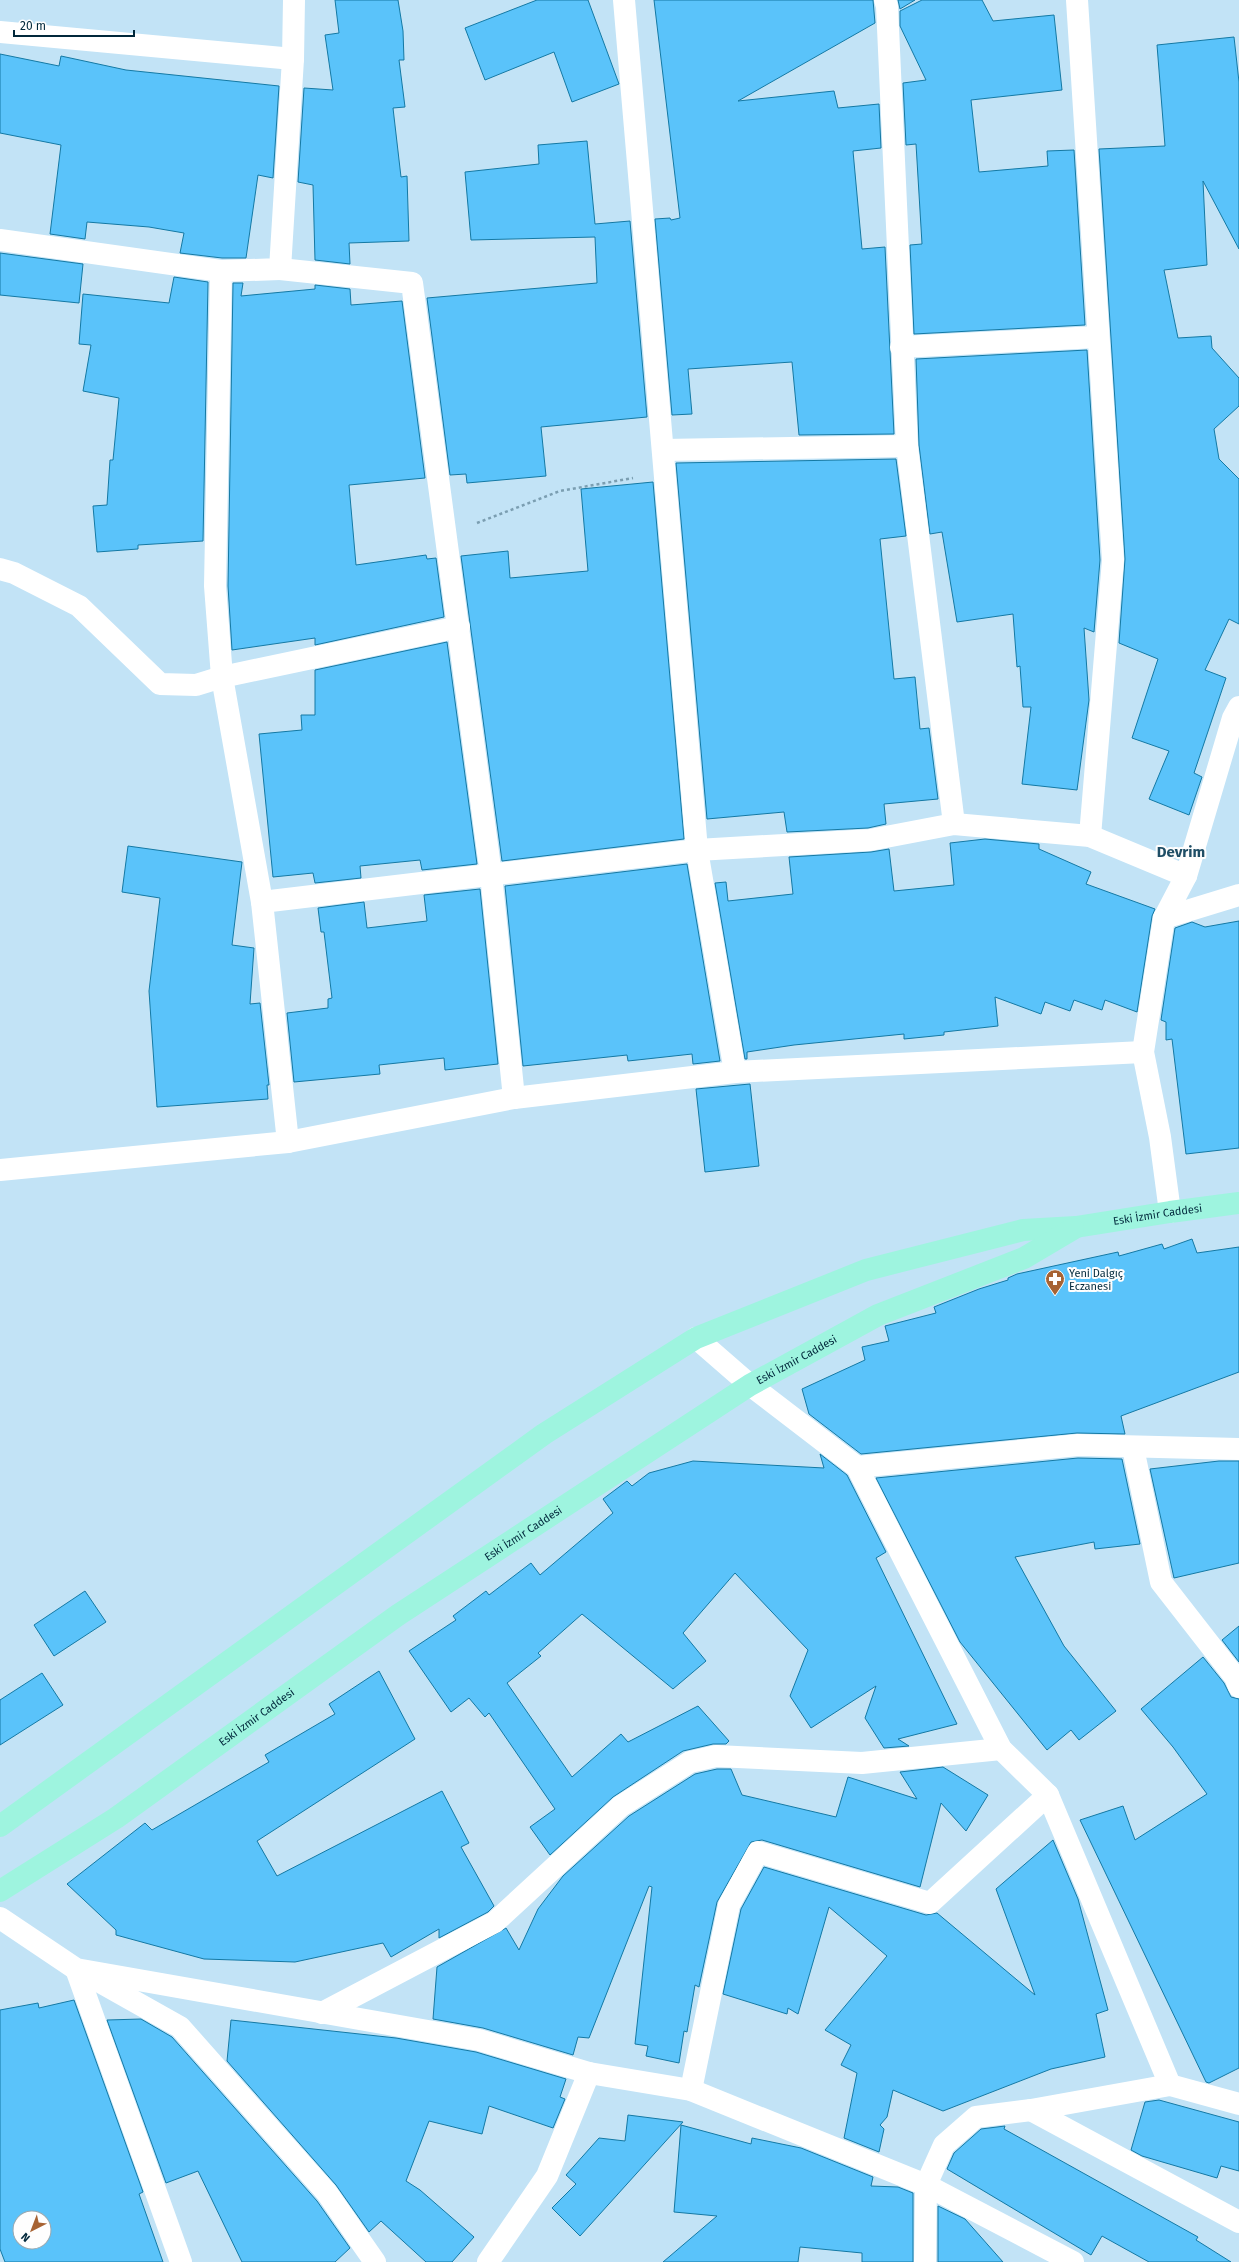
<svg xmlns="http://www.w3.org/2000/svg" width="1239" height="2262" font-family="'Fira Sans',sans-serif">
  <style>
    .building { fill: #5ac3fa; stroke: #1479a4; fill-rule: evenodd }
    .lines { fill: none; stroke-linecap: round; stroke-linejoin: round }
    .path { stroke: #7b9eb1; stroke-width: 2.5; stroke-dasharray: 3 3; stroke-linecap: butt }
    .minor { stroke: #fff; stroke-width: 22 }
    .major { stroke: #9ef4df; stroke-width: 22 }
    .labels { text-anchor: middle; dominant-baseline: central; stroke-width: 4; stroke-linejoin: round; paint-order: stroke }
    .street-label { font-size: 11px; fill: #01283b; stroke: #fefefe }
    .poi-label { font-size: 11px; fill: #01283b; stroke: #fefefe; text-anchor: start }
    .district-label { font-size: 15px; font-weight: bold; fill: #1f4e66; stroke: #fefefe }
  </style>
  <rect width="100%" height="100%" fill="#c2e3f6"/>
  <g class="building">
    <polygon points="335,0 398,0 403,31 404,60 399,60 405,107 393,108 401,177 407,176 409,241 349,243 350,264 315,260 313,185 298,182 304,88 333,90 325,35 339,33"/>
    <polygon points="537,0 588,0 619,84 572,102 554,52 485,80 465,28"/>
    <polygon points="654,0 873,0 875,23 738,101 834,91 838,108 879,104 881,148 853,151 862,249 885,247 894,434 799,435 792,362 688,369 692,414 672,415 655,219 670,218 671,220 680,218"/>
    <polygon points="898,0 915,0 900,9"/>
    <polygon points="922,0 982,0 993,21 1054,15 1062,90 971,100 979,172 1048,166 1047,151 1074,150 1085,325 914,334 910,245 922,244 916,144 906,145 903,83 926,80 900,26 900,11"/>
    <polygon points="1234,37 1239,82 1239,249 1203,181 1207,265 1164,270 1178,338 1211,336 1212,348 1239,378 1239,406 1214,429 1219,459 1239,479 1239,624 1229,619 1205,670 1226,678 1194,773 1202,777 1189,815 1149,799 1169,751 1132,738 1158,659 1119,643 1125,559 1099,149 1165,146 1157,45"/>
    <polygon points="0,54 59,66 61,56 126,70 279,86 273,178 258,175 246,258 222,258 180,253 184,233 149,227 87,222 85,239 50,234 61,145 0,133"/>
    <polygon points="587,141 595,224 630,221 647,417 541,427 546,476 467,483 466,474 450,475 427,298 597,283 595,237 471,240 465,172 539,164 538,145"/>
    <polygon points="0,253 83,264 79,303 0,295"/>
    <polygon points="174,277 208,282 203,541 138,545 138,549 97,552 93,506 107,505 110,460 113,460 119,398 83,391 91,345 79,344 83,294 169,303"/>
    <polygon points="233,283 243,283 241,296 315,289 315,285 350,289 351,305 402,301 425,478 349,485 356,565 426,555 427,559 436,558 444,617 315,645 315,638 232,650 228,586"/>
    <polygon points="1087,350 1100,560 1094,632 1084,628 1089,700 1077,790 1022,784 1031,707 1023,707 1020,666 1017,667 1013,614 957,622 942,532 930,534 919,445 916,359"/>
    <polygon points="896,459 906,536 880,539 894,679 915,677 920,729 929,728 938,799 884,804 886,824 868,828 787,832 784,812 707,819 676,463"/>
    <polygon points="653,482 684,839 502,861 461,556 508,551 510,578 588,571 581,489"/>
    <polygon points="447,642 477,864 422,870 420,860 360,866 361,878 315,883 313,873 273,877 259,734 302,730 301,715 315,715 315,670"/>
    <polygon points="985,839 1039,844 1039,849 1091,872 1086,884 1155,909 1152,916 1137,1012 1105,1000 1102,1010 1074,1000 1070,1011 1045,1002 1041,1014 995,997 998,1026 944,1032 944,1035 904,1039 904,1034 794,1045 747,1052 747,1059 745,1059 715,883 726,882 728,901 793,894 789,857 871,852 889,849 894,891 954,885 950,843"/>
    <polygon points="128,846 242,862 232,945 254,948 250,1004 260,1003 269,1085 267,1085 268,1099 157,1107 149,991 160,898 122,892"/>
    <polygon points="687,864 720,1061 693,1064 692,1054 628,1061 627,1055 523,1066 505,886"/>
    <polygon points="480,889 498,1064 445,1070 444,1058 379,1065 380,1074 294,1082 287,1013 328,1008 328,999 332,998 324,932 321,932 318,908 364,902 367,928 427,921 424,895"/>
    <polygon points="1239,921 1239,1148 1186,1154 1172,1039 1166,1040 1166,1022 1161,1020 1175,928 1192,922 1205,927"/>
    <polygon points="750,1084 759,1166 705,1172 696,1089"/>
    <polygon points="1192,1239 1197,1253 1239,1247 1239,1372 1121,1416 1125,1434 1077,1433 861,1454 809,1414 802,1389 865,1360 862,1347 889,1341 885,1326 936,1313 934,1307 979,1289 1008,1280 1008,1278 1017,1274 1118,1252 1119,1256 1162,1244 1164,1249"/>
    <polygon points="820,1454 847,1475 886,1552 876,1558 957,1724 898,1739 909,1746 884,1748 865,1718 876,1686 811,1728 790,1696 808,1650 735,1573 683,1633 706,1661 673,1689 582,1614 538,1653 541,1656 507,1683 572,1777 621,1734 628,1742 698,1706 729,1741 726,1744 713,1744 683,1751 613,1797 550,1855 530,1827 555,1809 489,1713 485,1717 469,1698 451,1712 409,1651 456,1620 453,1616 486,1591 489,1595 531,1563 540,1575 613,1513 603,1499 627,1481 632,1486 649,1473 693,1461 824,1468"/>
    <polygon points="1078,1458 1122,1459 1140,1544 1095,1549 1094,1542 1015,1557 1064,1646 1116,1711 1079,1740 1071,1730 1047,1750 960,1642 876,1478"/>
    <polygon points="1219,1461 1239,1461 1239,1563 1174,1578 1150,1469"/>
    <polygon points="85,1591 106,1622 54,1656 34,1625"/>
    <polygon points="1239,1626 1239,1662 1222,1640"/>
    <polygon points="1203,1657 1224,1683 1231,1697 1239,1699 1239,2068 1209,2083 1206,2082 1080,1820 1123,1806 1135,1840 1207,1794 1173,1747 1141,1709"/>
    <polygon points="379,1671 415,1739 257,1841 277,1876 442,1791 469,1843 461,1847 494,1906 488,1912 439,1938 439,1929 391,1957 383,1943 295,1962 204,1959 116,1935 116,1930 67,1884 145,1823 152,1830 269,1762 265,1755 335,1714 329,1704"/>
    <polygon points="42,1673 63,1705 0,1745 0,1700"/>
    <polygon points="943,1767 988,1795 966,1831 941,1803 920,1887 762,1840 751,1842 717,1902 699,1987 695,1985 687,2032 684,2031 679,2063 646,2056 648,2046 635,2044 652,1887 649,1886 589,2038 578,2037 573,2055 483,2028 433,2019 437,1967 506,1928 519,1950 538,1909 563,1876 629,1816 695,1774 717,1769 731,1769 742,1795 836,1817 848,1777 917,1799 900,1772"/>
    <polygon points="1053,1840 1078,1899 1108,2010 1096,2014 1105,2057 1051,2069 943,2111 893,2090 887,2117 880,2125 884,2129 879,2152 844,2138 857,2073 841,2065 851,2045 825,2030 887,1956 829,1907 798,2014 788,2008 787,2014 723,1994 741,1909 764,1867 926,1915 937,1913 1035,1995 996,1889"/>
    <path d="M74 2000 143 2192 139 2194 163 2262H5L0 2249V2010L38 2003 39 2008ZM20 2218H44V2242H20Z"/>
    <polygon points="141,2019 172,2037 317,2201 350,2248 335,2262 242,2262 198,2171 166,2183 107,2020"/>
    <polygon points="231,2020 396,2038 476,2052 566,2079 560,2097 565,2099 553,2128 489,2106 482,2134 429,2121 406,2181 420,2190 474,2237 452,2262 426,2262 381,2221 369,2232 336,2185 227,2061"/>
    <polygon points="1159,2100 1239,2122 1239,2171 1221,2166 1217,2178 1142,2156 1131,2150 1145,2102"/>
    <polygon points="628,2115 683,2122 580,2236 552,2208 576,2184 566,2175 599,2138 625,2141"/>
    <polygon points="681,2125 751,2144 752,2138 801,2148 873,2177 871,2186 898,2187 913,2193 913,2262 862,2262 862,2253 800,2247 798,2262 663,2262 717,2216 674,2212"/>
    <polygon points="1005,2126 1004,2129 1198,2237 1196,2240 1231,2262 1149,2262 1102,2236 1091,2255 947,2169 954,2153 981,2129"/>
    <polygon points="938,2206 965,2219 1003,2262 938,2262"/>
  </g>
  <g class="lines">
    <polyline class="path" points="477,523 560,491 633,478"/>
    <g class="minor">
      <polyline points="624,0 697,850 735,1072"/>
      <polyline points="885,0 887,6 907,446 954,824"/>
      <polyline points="1077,0 1113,560 1090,836"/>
      <polyline points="0,32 293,59"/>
      <polyline points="0,240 221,271"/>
      <polyline points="280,269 412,283 491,875 514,1098"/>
      <polyline points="901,347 1097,337"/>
      <polyline points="663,450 907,446"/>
      <polyline points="0,569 14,573 79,606 160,684 196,685 222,677 459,627"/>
      <polyline points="262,902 697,850 870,840 954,824 1090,836 1186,876"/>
      <polyline points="1164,918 1239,895"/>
      <polyline points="288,1142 262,902 222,677 215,586 221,271 280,269 293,59 294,0"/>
      <polyline points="0,1170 288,1142 514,1098 735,1072 1143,1052"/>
      <polyline points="1170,1212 1160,1137 1143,1052 1164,918 1186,876 1233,718 1239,707"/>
      <polyline points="696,1338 750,1385 857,1467 1001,1749 1048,1795 1170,2085 1239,2104"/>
      <polyline points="1133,1448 1161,1582 1235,1677 1239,1687"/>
      <polyline points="857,1467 1078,1445 1239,1449"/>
      <polyline points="0,1918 76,1969 479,2040 589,2073 691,2090 926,2185 1073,2262"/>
      <polyline points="76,1969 181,2262"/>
      <polyline points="91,1977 180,2027 327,2193 375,2262"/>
      <polyline points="322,2013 495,1922 621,1806 690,1762 716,1756 862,1763 1001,1749"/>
      <polyline points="691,2090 729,1905 758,1852 930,1903 1048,1795"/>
      <polyline points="1031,2110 1239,2222"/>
      <polyline points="488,2262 547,2176 589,2073"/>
      <polyline points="925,2262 926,2185 944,2145 976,2117 1031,2110 1170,2085"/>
    </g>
    <g class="major">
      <path id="s1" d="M0 1826 544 1434 696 1338 866 1270 1023 1230 1076 1227 1170 1212 1239 1203"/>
      <path id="s2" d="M0 1891 116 1818 398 1615 750 1385 878 1315 1024 1258 1073 1229"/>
    </g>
  </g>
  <defs>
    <symbol id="pharmacy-pin" viewBox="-11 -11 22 30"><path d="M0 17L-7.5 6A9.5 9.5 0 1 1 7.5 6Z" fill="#a76333" stroke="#fefefe"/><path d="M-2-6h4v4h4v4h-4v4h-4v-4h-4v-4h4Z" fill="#fff"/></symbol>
  </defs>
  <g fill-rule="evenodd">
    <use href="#pharmacy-pin" x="1044" y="1268" width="22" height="30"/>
  </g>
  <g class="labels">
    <g class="street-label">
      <text stroke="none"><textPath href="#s1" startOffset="1331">Eski İzmir Caddesi</textPath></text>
      <text stroke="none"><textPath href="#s2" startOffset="958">Eski İzmir Caddesi</textPath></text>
      <text stroke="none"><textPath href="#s2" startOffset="634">Eski İzmir Caddesi</textPath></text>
      <text stroke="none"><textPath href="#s2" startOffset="310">Eski İzmir Caddesi</textPath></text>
    </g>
    <g class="poi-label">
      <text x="1069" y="1273">Yeni Dalgıç<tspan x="1069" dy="13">Eczanesi</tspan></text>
    </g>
    <g class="district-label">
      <text x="1181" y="852">Devrim</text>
    </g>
  </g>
  <g transform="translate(32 2230) rotate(222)"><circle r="19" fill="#fefefe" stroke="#99a8b0"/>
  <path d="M0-3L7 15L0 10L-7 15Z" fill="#a76333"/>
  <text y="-6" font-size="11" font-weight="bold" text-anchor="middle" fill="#01283b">N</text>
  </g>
  <path d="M14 30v6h120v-6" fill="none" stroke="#01283b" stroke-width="2"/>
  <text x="20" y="30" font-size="12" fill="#01283b" stroke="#fefefe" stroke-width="3" paint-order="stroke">20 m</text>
</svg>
